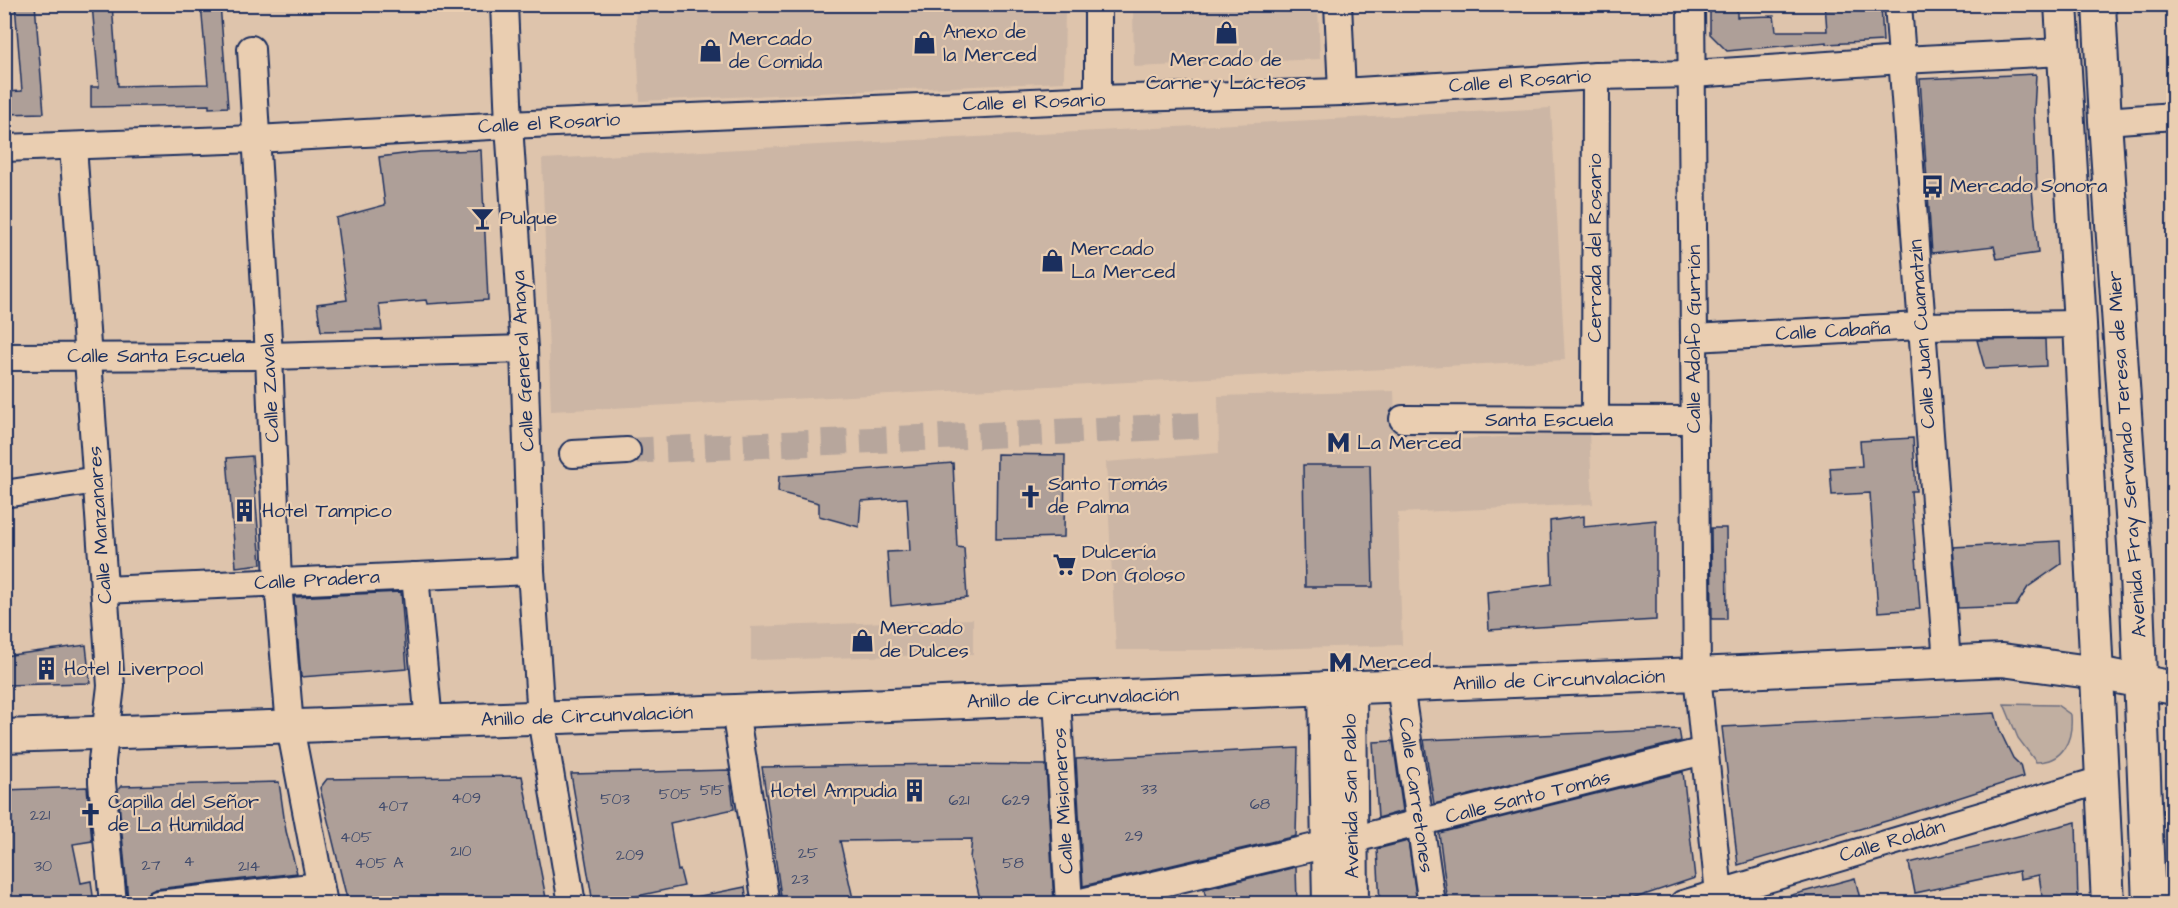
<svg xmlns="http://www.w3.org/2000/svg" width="2178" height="908" font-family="'Architects Daughter',sans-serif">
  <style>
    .built { fill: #ccb6a5 }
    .green { fill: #c1afa1; stroke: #6e6f80; stroke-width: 1.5 }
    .building { fill: #ae9f98; stroke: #1b2f5e; stroke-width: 1.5 }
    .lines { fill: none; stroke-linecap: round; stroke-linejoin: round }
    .minor-tunnel { stroke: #b7a69c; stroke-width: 26; stroke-dasharray: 26 13; stroke-linecap: butt }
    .minor-casing { stroke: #1b2f5e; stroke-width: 30 }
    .major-casing { stroke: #1b2f5e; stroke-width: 36 }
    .minor { stroke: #eaceb1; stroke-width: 26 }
    .major { stroke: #eaceb1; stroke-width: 32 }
    .labels { text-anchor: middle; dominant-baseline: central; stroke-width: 4.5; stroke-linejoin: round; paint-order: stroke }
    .number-label { font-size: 16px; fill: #404b6c }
    .poi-label { font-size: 20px; fill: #1b2f5e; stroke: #eaceb1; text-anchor: start }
    .street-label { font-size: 20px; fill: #1b2f5e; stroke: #eaceb1 }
  </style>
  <rect width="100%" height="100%" fill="#dec4ac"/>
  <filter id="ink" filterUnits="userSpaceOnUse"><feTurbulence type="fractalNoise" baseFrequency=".0167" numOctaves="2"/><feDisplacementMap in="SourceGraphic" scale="12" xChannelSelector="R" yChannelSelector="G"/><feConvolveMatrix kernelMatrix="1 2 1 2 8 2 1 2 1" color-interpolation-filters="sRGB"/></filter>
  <g filter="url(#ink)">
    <g class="built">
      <polygon points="635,5 1065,5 1064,82 640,101"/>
      <polygon points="1133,5 1318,5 1320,59 1134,67"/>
      <polygon points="1551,108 1565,360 551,411 542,159"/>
      <polygon points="1394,391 1396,442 1589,433 1593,504 1398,513 1402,645 1226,650 1116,650 1106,462 1219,453 1218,396"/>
      <polygon points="973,619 973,654 751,660 751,627"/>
    </g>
    <path class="green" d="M2004 704 2057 705 2071 715C2073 739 2064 762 2036 762L2018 738Z"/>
    <g class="building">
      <polygon points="15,4 35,4 44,113 4,114 4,92 22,91"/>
      <polygon points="92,4 112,4 118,86 208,84 201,4 220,4 228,107 209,108 209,105 91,107 91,87 99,87"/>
      <polygon points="1710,4 1737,4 1737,17 1774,16 1776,31 1827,31 1825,4 1881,4 1883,41 1827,44 1827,42 1727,51 1710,34"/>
      <polygon points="2036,74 2034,111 2037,189 2032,189 2038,253 1997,259 1994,246 1932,253 1920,79"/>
      <polygon points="481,150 488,300 427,304 426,300 379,304 382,330 321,331 317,304 347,300 336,218 385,205 379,157 420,152"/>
      <polygon points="2045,339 2046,366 1985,369 1977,340"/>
      <polygon points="1913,438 1916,491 1911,491 1920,609 1878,612 1870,493 1832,495 1830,468 1862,466 1860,441"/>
      <polygon points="997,454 1065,455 1064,537 996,539"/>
      <polygon points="252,456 261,564 236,567 227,458"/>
      <polygon points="953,463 957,547 964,548 967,598 891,606 887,552 910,551 907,498 861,501 859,527 819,516 819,503 778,492 779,476"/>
      <polygon points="1303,465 1370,465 1373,587 1305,587"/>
      <polygon points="1584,516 1584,527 1656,520 1656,620 1489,630 1487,592 1552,584 1550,521"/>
      <polygon points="1711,528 1726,528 1727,619 1712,619"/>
      <polygon points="2060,541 2061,564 2028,587 2016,606 1958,608 1953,547"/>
      <polygon points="401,592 407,669 301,677 294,597"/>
      <polygon points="86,645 90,683 4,685 4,656"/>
      <polygon points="1995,713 2000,731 2013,758 2020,765 2023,777 1890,820 1738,865 1722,727"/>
      <polygon points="1679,729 1681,741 1434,804 1424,740"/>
      <polygon points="1393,741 1403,811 1378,818 1373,742"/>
      <polygon points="1298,748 1296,836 1083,886 1076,759"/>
      <polygon points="947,764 1046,765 1054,903 981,903 970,858 972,839 840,841 854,903 782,903 762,767"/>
      <polygon points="729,770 734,809 670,823 678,871 680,870 684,886 605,903 593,903 571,774"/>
      <polygon points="1683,772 1695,878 1620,903 1448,903 1439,833"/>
      <polygon points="522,776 547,903 348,903 320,788 327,779"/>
      <polygon points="279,782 286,831 297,873 156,889 149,892 144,899 128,900 118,790 121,786"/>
      <polygon points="87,787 92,841 73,844 81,883 91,881 94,903 4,903 4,790"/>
      <polygon points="2076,822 2078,903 2043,903 2039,875 2020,879 2019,871 1915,893 1909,863"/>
      <polygon points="1408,841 1417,903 1380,903 1377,849"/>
      <polygon points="1296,867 1297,903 1207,903 1204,889"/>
      <polygon points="1855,878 1861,903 1778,903 1777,899"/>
      <polygon points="745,887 747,903 695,903 695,897"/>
    </g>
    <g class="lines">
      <polyline class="minor-tunnel" points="627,451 1211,425"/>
      <defs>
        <g id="minor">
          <polyline points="504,4 509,125 524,349 531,571 541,718 572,904"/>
          <polyline points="1098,4 1098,99"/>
          <polyline points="1338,4 1342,92"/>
          <polyline points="1691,4 1697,674 1720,904"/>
          <polyline points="1898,4 1947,663"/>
          <polyline points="251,49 269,356 278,582 290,727 324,904"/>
          <polyline points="2105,121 2174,116"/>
          <polyline points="73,146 111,686 102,761 102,782 113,904"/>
          <polyline points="4,148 256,139 509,125 1098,99 1342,92 1596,76 1692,74 1902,60 2063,52"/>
          <polyline points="1694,338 1920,326 2080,324"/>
          <polyline points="4,357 269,356 524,349"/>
          <polyline points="1403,419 1695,420"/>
          <polyline points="1595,420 1596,76"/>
          <polyline points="573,454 627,451"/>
          <polyline points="4,494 97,480"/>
          <polyline points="415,576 429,722"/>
          <polyline points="104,590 531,571"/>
          <polyline points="1400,686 1432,904"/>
          <polyline points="1057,699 1069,904"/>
          <polyline points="735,711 766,904"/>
          <polyline points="1351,840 1704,751"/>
          <polyline points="158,904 320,886"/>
          <polyline points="1073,904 1328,844"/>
          <polyline points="1683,904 2102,780"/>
        </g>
        <g id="major">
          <polyline points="2061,4 2080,324 2108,904"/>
          <polyline points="2099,4 2105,121 2136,574 2149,904"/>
          <polyline points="1325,688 1329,904"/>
          <polyline points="1350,688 1352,904"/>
          <polyline points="4,736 735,711 1697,674 2002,660 2097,673 2174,688"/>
        </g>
      </defs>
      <use href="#minor" class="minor-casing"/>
      <use href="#major" class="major-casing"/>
      <use href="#minor" class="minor"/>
      <use href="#major" class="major"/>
    </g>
  </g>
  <defs>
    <symbol id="shop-bare" viewBox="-9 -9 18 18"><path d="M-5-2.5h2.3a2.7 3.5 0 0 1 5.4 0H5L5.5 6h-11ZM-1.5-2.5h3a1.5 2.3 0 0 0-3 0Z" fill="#1b2f5e" stroke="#eaceb1" stroke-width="2.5" paint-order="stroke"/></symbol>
    <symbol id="bus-bare" viewBox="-9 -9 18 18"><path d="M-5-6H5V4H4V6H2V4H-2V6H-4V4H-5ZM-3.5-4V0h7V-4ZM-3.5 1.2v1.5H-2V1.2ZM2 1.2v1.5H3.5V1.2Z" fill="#1b2f5e" stroke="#eaceb1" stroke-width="2.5" paint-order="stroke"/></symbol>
    <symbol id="bar-bare" viewBox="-9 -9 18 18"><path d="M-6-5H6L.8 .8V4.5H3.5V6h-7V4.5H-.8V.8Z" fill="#1b2f5e" stroke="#eaceb1" stroke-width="2.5" paint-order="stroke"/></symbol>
    <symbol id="metro-bare" viewBox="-9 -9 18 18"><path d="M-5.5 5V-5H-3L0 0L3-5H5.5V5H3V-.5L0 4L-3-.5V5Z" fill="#1b2f5e" stroke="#eaceb1" stroke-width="2.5" paint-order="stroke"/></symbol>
    <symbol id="church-bare" viewBox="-9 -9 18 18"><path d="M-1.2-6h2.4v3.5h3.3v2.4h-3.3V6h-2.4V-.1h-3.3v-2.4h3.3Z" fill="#1b2f5e" stroke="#eaceb1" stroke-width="2.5" paint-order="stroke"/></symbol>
    <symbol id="building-bare" viewBox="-9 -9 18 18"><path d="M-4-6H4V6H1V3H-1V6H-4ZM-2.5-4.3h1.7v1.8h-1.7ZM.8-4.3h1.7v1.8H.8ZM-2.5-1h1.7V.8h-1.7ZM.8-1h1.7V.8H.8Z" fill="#1b2f5e" stroke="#eaceb1" stroke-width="2.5" paint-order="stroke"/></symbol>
    <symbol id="supermarket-bare" viewBox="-9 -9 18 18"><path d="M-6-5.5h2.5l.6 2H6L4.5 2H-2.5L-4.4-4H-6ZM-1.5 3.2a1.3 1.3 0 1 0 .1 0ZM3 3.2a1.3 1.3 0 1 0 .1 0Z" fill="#1b2f5e" stroke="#eaceb1" stroke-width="2.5" paint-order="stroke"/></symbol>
  </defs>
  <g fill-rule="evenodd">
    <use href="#shop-bare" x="1210" y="16" width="33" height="33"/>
    <use href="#shop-bare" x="908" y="26" width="33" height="33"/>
    <use href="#shop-bare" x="694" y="34" width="33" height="33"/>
    <use href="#bus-bare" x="1916" y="170" width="33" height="33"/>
    <use href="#bar-bare" x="466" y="202" width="33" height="33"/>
    <use href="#shop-bare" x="1036" y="244" width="33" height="33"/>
    <use href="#metro-bare" x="1322" y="426" width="33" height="33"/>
    <use href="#church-bare" x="1014" y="480" width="33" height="33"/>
    <use href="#building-bare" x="228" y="494" width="33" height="33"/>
    <use href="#supermarket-bare" x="1048" y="548" width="33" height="33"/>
    <use href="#shop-bare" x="846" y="624" width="33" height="33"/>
    <use href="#metro-bare" x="1324" y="646" width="33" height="33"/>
    <use href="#building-bare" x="30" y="652" width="33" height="33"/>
    <use href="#building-bare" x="898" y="774" width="33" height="33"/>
    <use href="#church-bare" x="74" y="798" width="33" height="33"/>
  </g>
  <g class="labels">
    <g class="number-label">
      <text x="1149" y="789">33</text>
      <text x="712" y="790">515</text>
      <text x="675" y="794">505</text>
      <text x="466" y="798">409</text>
      <text x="615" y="799">503</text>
      <text x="959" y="800">621</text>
      <text x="1016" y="800">629</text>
      <text x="1260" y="804">68</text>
      <text x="393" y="806">407</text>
      <text x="40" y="815">221</text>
      <text x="1134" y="836">29</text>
      <text x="356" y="837">405</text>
      <text x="461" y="851">210</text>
      <text x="808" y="853">25</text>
      <text x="630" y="855">209</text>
      <text x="189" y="861">4</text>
      <text x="379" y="863">405 A</text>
      <text x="1013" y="863">58</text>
      <text x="151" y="865">27</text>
      <text x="43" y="866">30</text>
      <text x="249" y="866">214</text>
      <text x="800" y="879">23</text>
    </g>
    <g class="poi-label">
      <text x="943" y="32">Anexo de<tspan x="943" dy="23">la Merced</tspan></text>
      <text x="729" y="39">Mercado<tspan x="729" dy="23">de Comida</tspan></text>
      <text x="1226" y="60" text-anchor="middle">Mercado de<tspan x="1226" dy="23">Carne y Lácteos</tspan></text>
      <text x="1950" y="186">Mercado Sonora</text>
      <text x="500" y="218">Pulque</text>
      <text x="1071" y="249">Mercado<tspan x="1071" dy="23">La Merced</tspan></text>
      <text x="1357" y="443">La Merced</text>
      <text x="1048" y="484">Santo Tomás<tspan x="1048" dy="23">de Palma</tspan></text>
      <text x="262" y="511">Hotel Tampico</text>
      <text x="1082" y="552">Dulcería<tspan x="1082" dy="23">Don Goloso</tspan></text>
      <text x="880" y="628">Mercado<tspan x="880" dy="23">de Dulces</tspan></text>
      <text x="1359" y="662">Merced</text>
      <text x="64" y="669">Hotel Liverpool</text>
      <text x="897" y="791" text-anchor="end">Hotel Ampudia</text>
      <text x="108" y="802">Capilla del Señor<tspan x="108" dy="23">de La Humildad</tspan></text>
    </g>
    <g class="street-label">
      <text transform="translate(1520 81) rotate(-4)">Calle el Rosario</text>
      <text transform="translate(1034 102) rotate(-2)">Calle el Rosario</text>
      <text transform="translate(549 123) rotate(-3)">Calle el Rosario</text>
      <text transform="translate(1595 248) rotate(-90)">Cerrada del Rosario</text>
      <text transform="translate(1833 331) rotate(-3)">Calle Cabaña</text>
      <text transform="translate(1922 334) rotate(-94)">Calle Juan Cuamatzín</text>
      <text transform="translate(1694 339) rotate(-90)">Calle Adolfo Gurrión</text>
      <text x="156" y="356">Calle Santa Escuela</text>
      <text transform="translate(523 361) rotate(-93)">Calle General Anaya</text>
      <text transform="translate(270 388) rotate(-93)">Calle Zavala</text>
      <text x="1549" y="420">Santa Escuela</text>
      <text transform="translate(2127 454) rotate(-94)">Avenida Fray Servando Teresa de Mier</text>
      <text transform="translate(100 525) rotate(-94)">Calle Manzanares</text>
      <text transform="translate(317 580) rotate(-3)">Calle Pradera</text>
      <text transform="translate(1559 680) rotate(-2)">Anillo de Circunvalación</text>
      <text transform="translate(1073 698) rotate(-2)">Anillo de Circunvalación</text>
      <text transform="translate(587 716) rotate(-2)">Anillo de Circunvalación</text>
      <text transform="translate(1416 795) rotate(82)">Calle Carretones</text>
      <text transform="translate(1351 796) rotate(-91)">Avenida San Pablo</text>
      <text transform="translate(1528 797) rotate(-14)">Calle Santo Tomás</text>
      <text transform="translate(1063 801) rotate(-93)">Calle Misioneros</text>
      <text transform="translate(1892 841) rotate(-16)">Calle Roldán</text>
    </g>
  </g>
  <rect width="2178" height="908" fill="none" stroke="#eaceb1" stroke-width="24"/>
  <rect x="12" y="12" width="2154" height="884" fill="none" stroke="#1b2f5e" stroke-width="2" filter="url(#ink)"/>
</svg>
